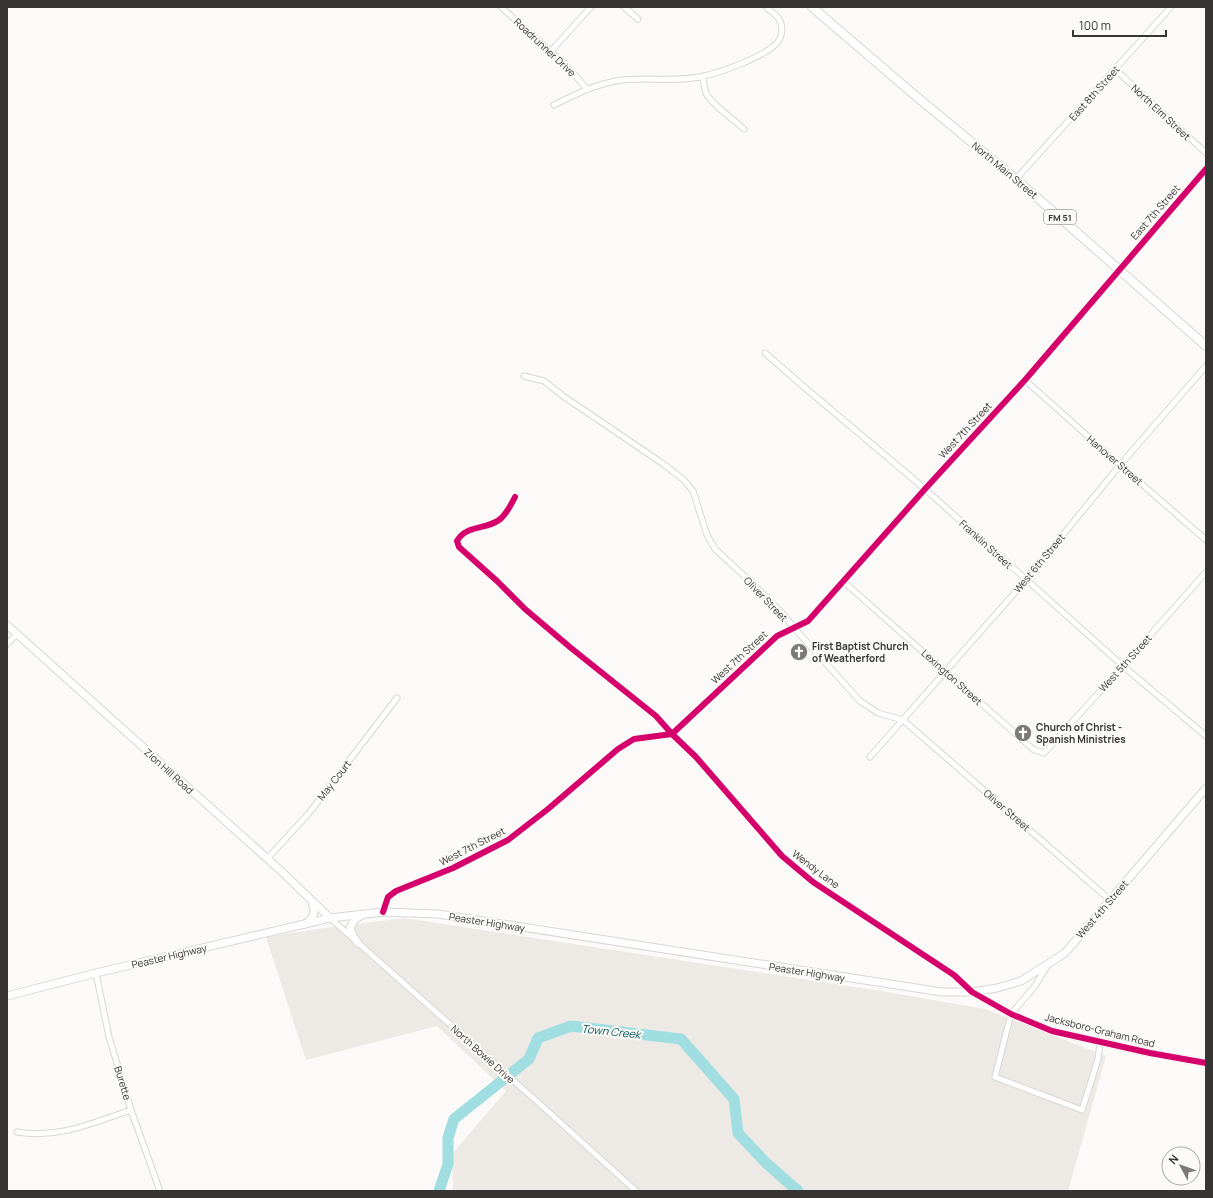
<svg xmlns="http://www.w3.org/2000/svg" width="1213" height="1198" font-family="Manrope,sans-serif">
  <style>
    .built { fill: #ede9e4 }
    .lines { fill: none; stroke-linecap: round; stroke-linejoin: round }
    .river { stroke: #a1dee1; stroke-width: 11 }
    .minor-casing { stroke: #d8d7d5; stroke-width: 7 }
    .tertiary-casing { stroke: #d8d7d5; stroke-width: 8 }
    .secondary-casing { stroke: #d8d7d5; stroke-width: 9 }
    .primary-casing { stroke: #d8d7d5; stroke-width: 10 }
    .minor { stroke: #fefefe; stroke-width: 5 }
    .tertiary { stroke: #fefefe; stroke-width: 6 }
    .secondary { stroke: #fefefe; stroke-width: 7 }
    .primary { stroke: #fefefe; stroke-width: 8 }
    .cycleway-casing { stroke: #fcfaf7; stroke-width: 8 }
    .cycleway { stroke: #d6006c; stroke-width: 6 }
    .labels { text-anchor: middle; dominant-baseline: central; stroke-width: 4; stroke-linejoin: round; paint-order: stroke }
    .shield { fill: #fcfaf7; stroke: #71706e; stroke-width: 1 }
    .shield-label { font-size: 9px; font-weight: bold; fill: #363534 }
    .street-label { font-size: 10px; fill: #363534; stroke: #fcfaf7 }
    .poi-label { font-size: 10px; font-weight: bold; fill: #363534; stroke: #fcfaf7; text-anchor: start }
    .water-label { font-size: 11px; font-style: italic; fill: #04575a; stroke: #fcfaf7 }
  </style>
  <rect width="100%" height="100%" fill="#fbfaf8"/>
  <polygon class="built" points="404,918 881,991 985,1009 1106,1056 1068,1191 453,1191 452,1154 506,1091 437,1026 306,1060 266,937 310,930"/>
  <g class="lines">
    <polyline class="river" points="439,1191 448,1164 448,1138 454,1119 529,1059 538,1038 571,1026 681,1039 734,1099 738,1133 765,1162 798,1191"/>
    <defs>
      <g id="minor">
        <polyline points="501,7 565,64 587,89"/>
        <polyline points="624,7 638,19"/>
        <polyline points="551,51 591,7"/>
        <polyline points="1116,70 1206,153"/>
        <path d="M703 77C704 83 704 89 707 95 715 107 733 119 744 129"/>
        <path d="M554 105C574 95 594 85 616 81 645 76 676 83 704 76 722 72 763 57 776 44 782 38 784 27 779 19 776 14 770 11 766 7"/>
        <polyline points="1016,179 1171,7"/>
        <polyline points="765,353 803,386 925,489 1123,666 1206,736"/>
        <polyline points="524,376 544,381 563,396 662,463 684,480 693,491 707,535 715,549 752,583 784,615 794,628 860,701 878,713 903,720 1110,900"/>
        <polyline points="1025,380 1120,465 1206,540"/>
        <path d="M515 497C511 505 506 515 499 520 485 530 466 525 457 541L459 547 497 581 525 609 571 648 656 716 672 734 696 757 782 856 813 882 954 975 972 992"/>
        <polyline points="844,582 1034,750 1044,753 1123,666 1206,572"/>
        <polyline points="7,644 17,634"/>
        <polyline points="870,757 1026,580 1120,465 1206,366"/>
        <polyline points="267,859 309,813 397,698"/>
        <polyline points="383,912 388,897 396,891 453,868 508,840 548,809 618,749 634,739 672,734 777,636 808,621 925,489 1025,380 1206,169"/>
        <polyline points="330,918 541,1105 636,1191"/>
        <polyline points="1047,966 1035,986 1011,1014 995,1077 1082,1110 1098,1059 1100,1042"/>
        <polyline points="96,973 109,1037 131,1110 160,1191"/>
        <path d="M17 1132C59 1139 92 1123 131 1110"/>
      </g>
      <polyline id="tertiary" points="972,992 1011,1014 1052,1031 1150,1053 1206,1063"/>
      <g id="secondary">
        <polyline points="7,625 280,870 330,918"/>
        <path d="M305 924C314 918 316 912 312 902"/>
        <polyline points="358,943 353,936 350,928 355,919 362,915"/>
        <polyline points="7,996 96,973 330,918 383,912 438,914 942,992 972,992 997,988 1021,981 1065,953 1206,788"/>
      </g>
      <polyline id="primary" points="812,7 911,92 1016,179 1206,346"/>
    </defs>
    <use href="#minor" class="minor-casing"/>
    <use href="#tertiary" class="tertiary-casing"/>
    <use href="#secondary" class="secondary-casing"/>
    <use href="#primary" class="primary-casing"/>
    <use href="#minor" class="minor"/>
    <use href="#tertiary" class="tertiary"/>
    <use href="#secondary" class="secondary"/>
    <use href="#primary" class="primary"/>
    <defs>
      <g id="cycleway">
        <path d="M515 497C511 505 506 515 499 520 485 530 466 525 457 541L459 547 497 581 525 609 571 648 656 716 672 734 696 757 782 856 813 882 954 975 972 992 1011 1014 1052 1031 1150 1053 1206 1063"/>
        <polyline points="383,912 388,897 396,891 453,868 508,840 548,809 618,749 634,739 672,734 777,636 808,621 925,489 1025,380 1206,169"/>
      </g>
    </defs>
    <use href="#cycleway" class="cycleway-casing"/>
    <use href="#cycleway" class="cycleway"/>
  </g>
  <defs>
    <symbol id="church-disc" viewBox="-11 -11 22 22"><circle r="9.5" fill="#7b7a79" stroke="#fcfaf7"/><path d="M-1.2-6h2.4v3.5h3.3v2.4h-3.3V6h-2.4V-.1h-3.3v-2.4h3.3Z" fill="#fff"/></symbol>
  </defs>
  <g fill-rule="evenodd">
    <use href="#church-disc" x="789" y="642" width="20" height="20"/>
    <use href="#church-disc" x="1013" y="723" width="20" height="20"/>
  </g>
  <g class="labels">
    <rect class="shield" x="1044" y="210" width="32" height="14" rx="3"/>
    <g class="shield-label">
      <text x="1060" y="217">FM 51</text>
    </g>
    <g class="street-label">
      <text transform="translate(545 47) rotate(43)">Roadrunner Drive</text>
      <text transform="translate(1094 93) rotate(-48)">East 8th Street</text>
      <text transform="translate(1161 112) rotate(43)">North Elm Street</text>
      <text transform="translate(1005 170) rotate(40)">North Main Street</text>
      <text transform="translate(1155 212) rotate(-49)">East 7th Street</text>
      <text transform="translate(965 430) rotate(-47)">West 7th Street</text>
      <text transform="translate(1115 460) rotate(41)">Hanover Street</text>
      <text transform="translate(986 544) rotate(42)">Franklin Street</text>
      <text transform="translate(1039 563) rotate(-50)">West 6th Street</text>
      <text transform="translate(766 599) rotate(46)">Oliver Street</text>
      <text transform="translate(739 657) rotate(-43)">West 7th Street</text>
      <text transform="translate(1125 663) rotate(-48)">West 5th Street</text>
      <text transform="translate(952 677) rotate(42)">Lexington Street</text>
      <text transform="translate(169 771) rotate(42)">Zion Hill Road</text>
      <text transform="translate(334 780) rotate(-52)">May Court</text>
      <text transform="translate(1007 810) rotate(41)">Oliver Street</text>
      <text transform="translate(472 846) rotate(-27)">West 7th Street</text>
      <text transform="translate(816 869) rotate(37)">Wendy Lane</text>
      <text transform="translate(1102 909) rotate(-49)">West 4th Street</text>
      <text transform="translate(487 922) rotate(9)">Peaster Highway</text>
      <text transform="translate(169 956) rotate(-13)">Peaster Highway</text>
      <text transform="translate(807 972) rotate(9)">Peaster Highway</text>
      <text transform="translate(1100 1030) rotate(14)">Jacksboro-Graham Road</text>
      <text transform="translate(483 1054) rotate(42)">North Bowie Drive</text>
      <text transform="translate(123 1083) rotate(73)">Burette</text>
    </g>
    <g class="poi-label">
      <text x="812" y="646">First Baptist Church<tspan x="812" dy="12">of Weatherford</tspan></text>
      <text x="1036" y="727">Church of Christ -<tspan x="1036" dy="12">Spanish Ministries</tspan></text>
    </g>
    <g class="water-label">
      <text transform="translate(611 1031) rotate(6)">Town Creek</text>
    </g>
  </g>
  <rect width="1213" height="1198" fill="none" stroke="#363534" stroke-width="16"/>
  <g transform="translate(1181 1166) rotate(311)"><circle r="19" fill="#fcfaf7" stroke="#adaba9"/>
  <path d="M0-3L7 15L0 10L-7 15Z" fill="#7b7a79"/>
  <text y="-6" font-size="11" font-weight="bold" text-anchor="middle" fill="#363534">N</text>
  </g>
  <path d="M1073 30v6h93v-6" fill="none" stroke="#363534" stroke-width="2"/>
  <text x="1079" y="30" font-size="12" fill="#363534" stroke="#fcfaf7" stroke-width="3" paint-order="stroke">100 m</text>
</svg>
